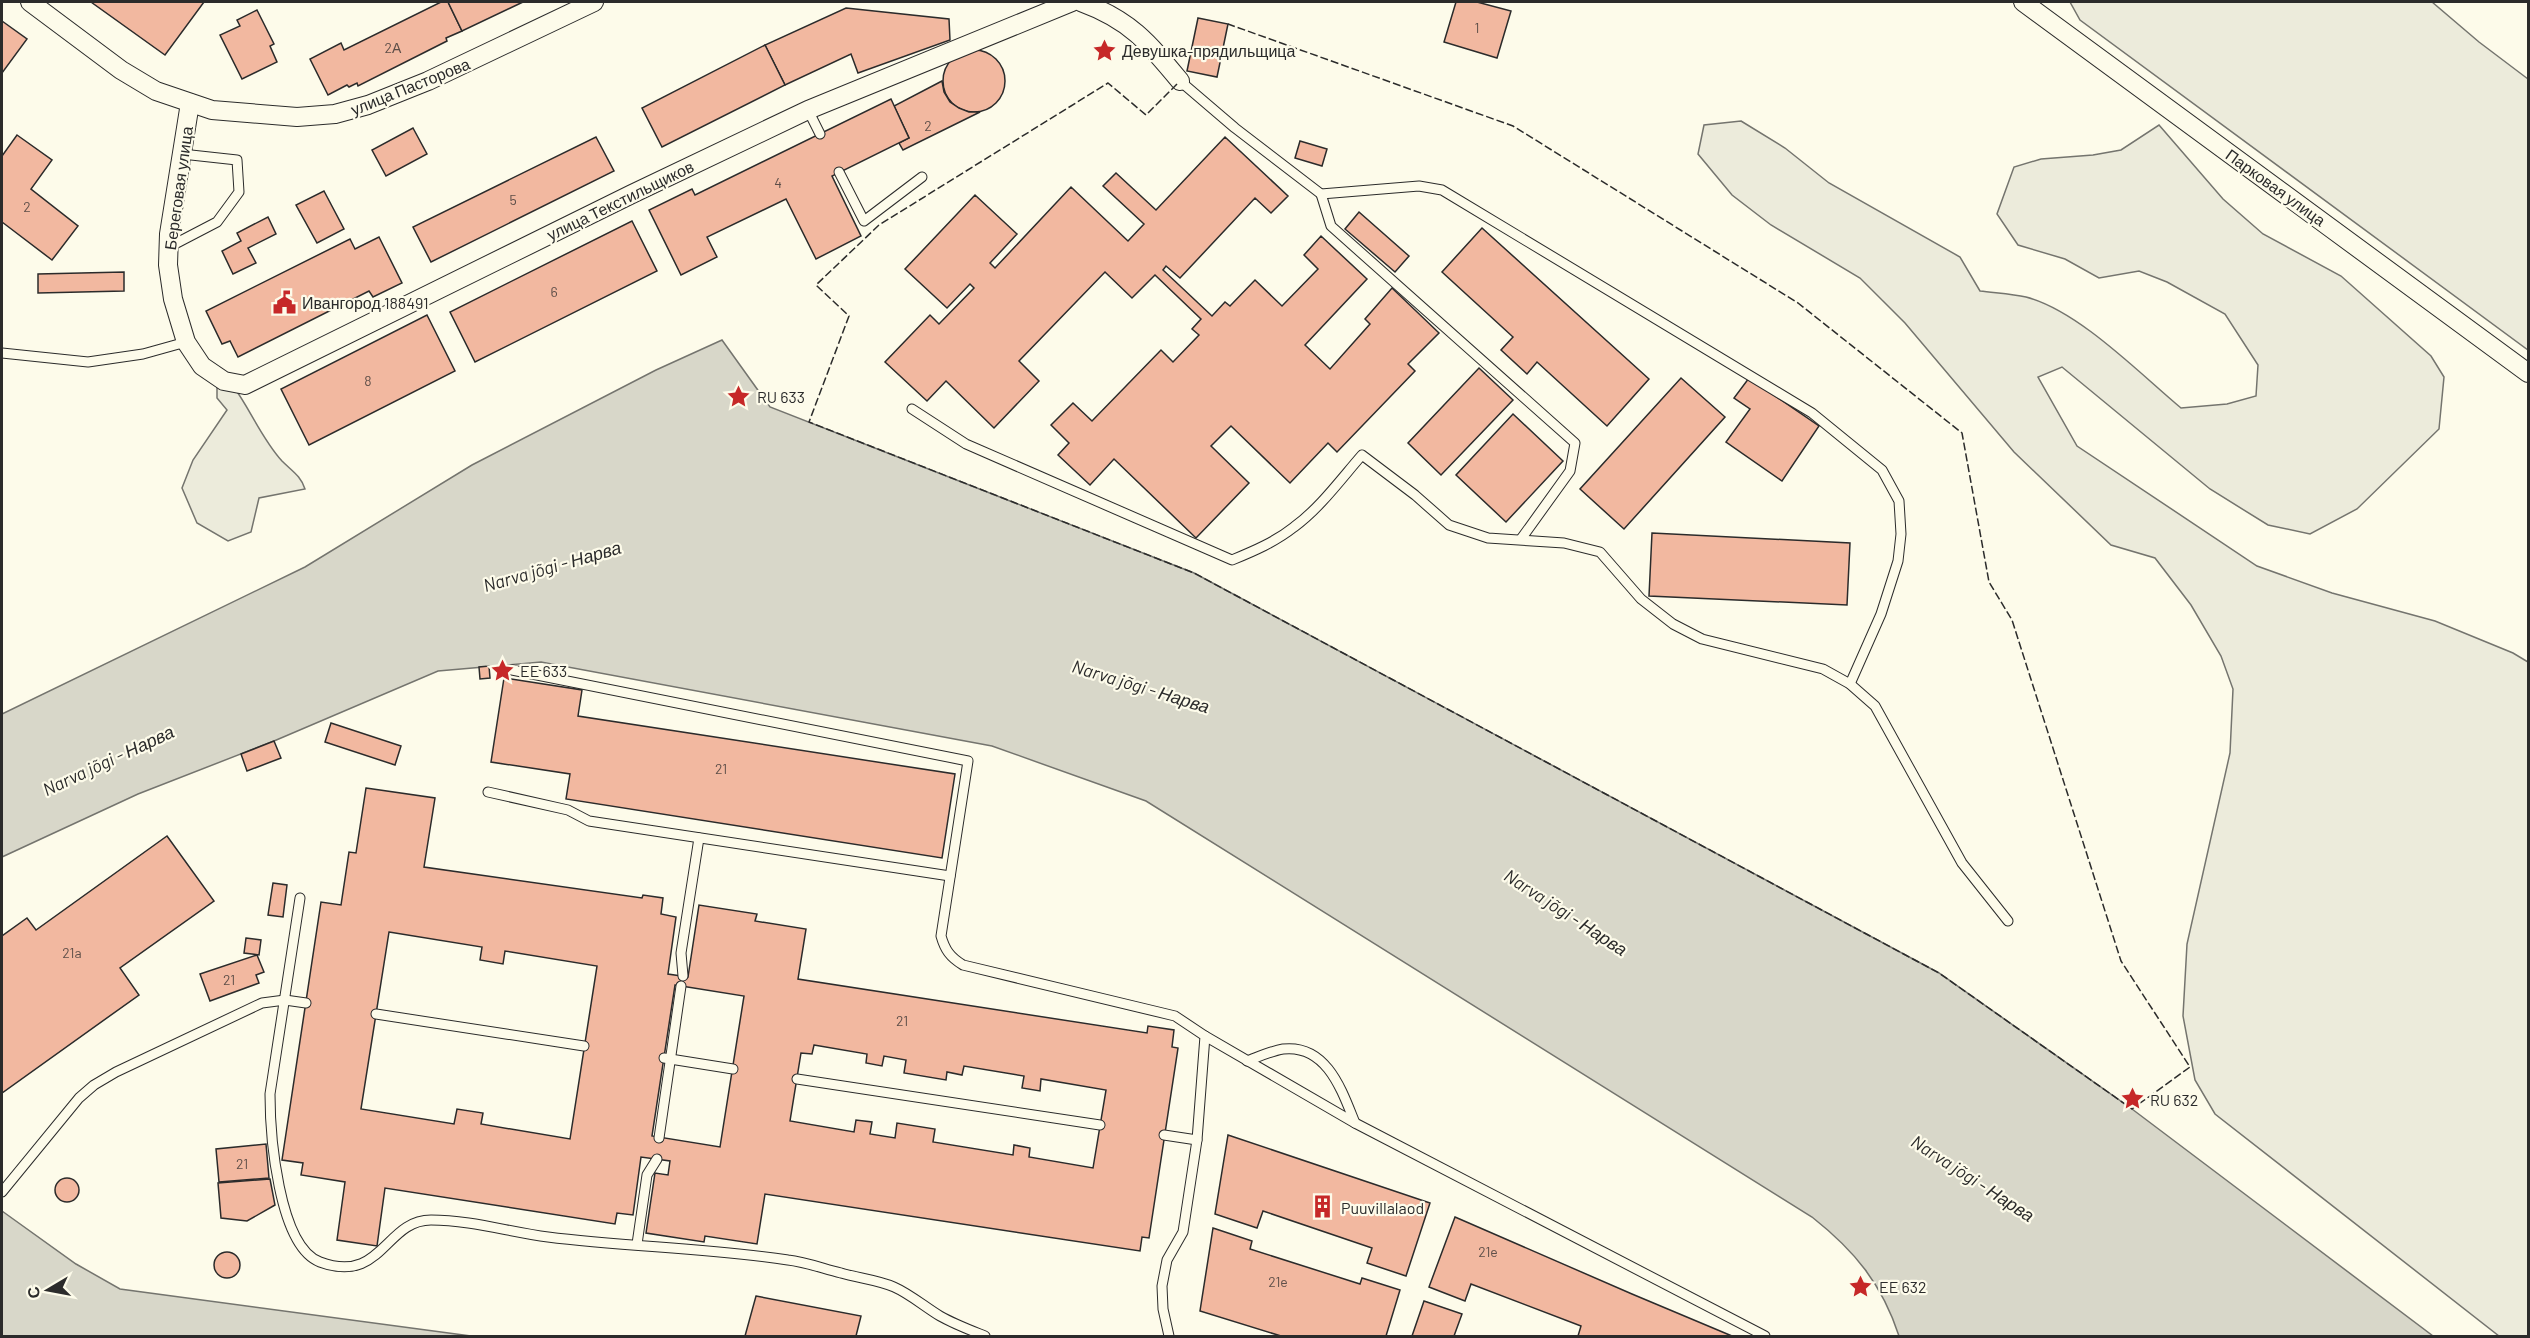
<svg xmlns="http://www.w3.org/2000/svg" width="2530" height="1338" font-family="Barlow,sans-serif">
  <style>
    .green { fill: #ecebdb; stroke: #74746e; stroke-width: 1.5 }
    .water { fill: #d8d7c9; stroke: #74746e; stroke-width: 1.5 }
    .building { fill: #f2b8a0; stroke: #2b2b2b; stroke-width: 1.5; fill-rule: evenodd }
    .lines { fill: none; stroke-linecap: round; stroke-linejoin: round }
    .service-casing { stroke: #2b2b2b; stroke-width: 11 }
    .minor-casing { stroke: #2b2b2b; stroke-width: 20 }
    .service { stroke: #fdfbea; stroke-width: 9 }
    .minor { stroke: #fdfbea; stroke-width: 18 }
    .fence { stroke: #2b2b2b; stroke-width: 1.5; stroke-dasharray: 8 3; stroke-linecap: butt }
    .labels { text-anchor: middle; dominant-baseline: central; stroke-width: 4.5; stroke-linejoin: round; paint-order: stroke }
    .number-label { font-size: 14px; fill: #5d4e48 }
    .poi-label { font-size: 16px; fill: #2b2b2b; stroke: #fdfbea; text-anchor: start }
    .street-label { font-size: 16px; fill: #2b2b2b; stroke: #fdfbea }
    .water-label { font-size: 18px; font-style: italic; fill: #2b2b2b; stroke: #fdfbea }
  </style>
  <rect width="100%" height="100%" fill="#fdfbea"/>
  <g class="green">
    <polygon points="2070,2 2432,2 2479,42 2528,79 2528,350 2080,20"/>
    <path d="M1741 121 1785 148 1829 183 1960 257 1980 291C1995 293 2012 294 2026 297 2079 311 2139 373 2181 408L2227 404 2256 396 2258 365 2225 314 2167 282 2139 271 2099 278 2065 259 2018 245 1997 214 2014 167 2041 159 2093 155 2121 150 2159 125 2223 199 2263 234 2341 276 2431 356 2444 377 2439 429 2357 509 2310 534 2268 525 2210 489 2062 367 2038 377 2077 446 2257 566 2332 593 2435 621 2513 653 2528 662V1336H2499L2215 1114 2195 1080 2183 1016 2187 944 2230 753 2233 689 2221 656 2191 605 2155 558 2111 545 2014 452 1905 323 1860 278 1771 225 1732 195 1698 154 1704 125Z"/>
    <path d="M217 381 231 383C250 408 261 438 282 461 292 471 301 476 305 489L259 498 251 532 228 541 197 523 182 488 193 460 227 410 217 398Z"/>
  </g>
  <g class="water">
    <path d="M722 340 770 407 1194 573 1939 973 2132 1109 2433 1336H1899C1882 1284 1855 1251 1812 1217L1146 801 992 746 541 662 438 671 274 741 138 794 2 857V714L305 567 472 465 656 370Z"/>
    <polygon points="2,1211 76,1264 120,1289 471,1336 2,1336"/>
  </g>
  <g class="building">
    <polygon points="91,2 204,2 165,55"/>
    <polygon points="441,2 448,2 462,31 446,38 447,41 358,86 357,83 349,87 347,85 328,95 310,59 341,43 344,50"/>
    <polygon points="448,2 523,2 462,31"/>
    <polygon points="1456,2 1477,2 1511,11 1497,58 1444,42"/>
    <polygon points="846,8 949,19 950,40 858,73 851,54 785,85 765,45"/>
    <polygon points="257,10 274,44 270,46 277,62 242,79 220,35 240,26 237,20"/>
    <polygon points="1198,18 1228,24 1217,77 1187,71"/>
    <polygon points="2,21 27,39 2,73"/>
    <polygon points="765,45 785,85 662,147 642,108"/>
    <circle cx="974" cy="81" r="31"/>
    <polygon points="942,81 944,92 950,102 959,108 969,112 980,112 903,150 899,143 909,138 894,106"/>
    <polygon points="891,99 909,138 832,176 861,236 816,259 786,199 707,237 717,257 681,275 649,210 692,189 695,195"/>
    <polygon points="413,128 427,154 386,176 372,150"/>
    <polygon points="17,135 52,160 31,189 78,226 52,260 2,222 2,156"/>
    <polygon points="596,137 614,171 431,262 413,227"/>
    <polygon points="1225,137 1288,196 1271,213 1255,198 1180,278 1166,266 1163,270 1212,316 1225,302 1230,306 1255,280 1282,306 1318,269 1304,255 1321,236 1367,279 1305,345 1330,369 1370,324 1365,319 1392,288 1439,333 1408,364 1415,371 1337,452 1328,443 1290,483 1231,426 1211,446 1249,483 1196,538 1114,459 1090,485 1058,455 1069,443 1051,425 1073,403 1092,421 1161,350 1173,362 1199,335 1192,329 1201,319 1155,275 1132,298 1105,272 1019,361 1039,381 994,428 946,381 927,401 885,362 930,315 939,324 974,288 970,284 947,308 905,269 975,195 1017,234 990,263 995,268 1071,187 1128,241 1144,224 1103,186 1116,173 1156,210"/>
    <polygon points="1300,141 1327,149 1322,166 1295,158"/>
    <polygon points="324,191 344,229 317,243 296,205"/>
    <polygon points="1359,212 1409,256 1395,272 1345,229"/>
    <polygon points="268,217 276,234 248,248 256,263 233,274 222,251 241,241 237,233"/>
    <polygon points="632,221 657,271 475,362 450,312"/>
    <polygon points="1482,228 1649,379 1607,426 1537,362 1527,374 1501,350 1513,337 1442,272"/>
    <polygon points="379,237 402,283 373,297 369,291 238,357 230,341 222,344 206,311 350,239 355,249"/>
    <polygon points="124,272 124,291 38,293 38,274"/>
    <polygon points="427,315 455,371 309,445 281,389"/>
    <polygon points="1479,368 1513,400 1441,475 1408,443"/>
    <polygon points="1681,378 1725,417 1624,529 1580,489"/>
    <polygon points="1749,378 1819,426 1782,481 1726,442 1750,409 1734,398"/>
    <polygon points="1513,414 1563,461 1506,522 1456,475"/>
    <polygon points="1652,533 1850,543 1847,605 1649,596"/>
    <polygon points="489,666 490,678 480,679 479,667"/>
    <polygon points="504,678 582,690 578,716 955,774 942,858 566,799 570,774 491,762"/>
    <polygon points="331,723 401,746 395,765 325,742"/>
    <polygon points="274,741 281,758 247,771 241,754"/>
    <path d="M366 788 435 798 424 867 642 898 643 895 663 898 661 914 676 917 668 974 688 977 699 905 757 914 755 921 806 929 798 979 1147 1033 1148 1026 1174 1030 1172 1047 1178 1048 1149 1238 1142 1237 1140 1251 765 1194 757 1244 705 1236 704 1242 646 1233 655 1173 668 1175 670 1161 641 1157 633 1215 617 1213 615 1224 385 1188 377 1246 337 1240 345 1182 301 1175 303 1163 282 1160 321 902 341 905 349 852 356 853ZM389 932 482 947 480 960 503 964 505 951 597 966 570 1139 481 1124 483 1113 457 1109 454 1124 361 1109ZM675 985 744 996 720 1147 652 1136ZM814 1045 867 1054 866 1063 882 1066 884 1056 906 1060 904 1073 946 1080 947 1072 962 1075 964 1066 1024 1076 1022 1088 1040 1091 1041 1079 1106 1090 1093 1168 1029 1157 1030 1148 1014 1145 1013 1155 933 1142 935 1129 897 1123 895 1138 870 1134 872 1122 856 1120 854 1132 790 1121 801 1053 812 1054Z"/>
    <polygon points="167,836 214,901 120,968 139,995 2,1093 2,936 27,918 36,930"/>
    <polygon points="273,883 287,885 283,917 268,915"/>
    <polygon points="246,938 261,940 259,955 244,953"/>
    <polygon points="257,955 264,972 256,975 259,983 210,1001 200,974"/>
    <polygon points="1228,1135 1430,1203 1406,1276 1367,1263 1372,1248 1263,1211 1257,1228 1215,1214"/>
    <polygon points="266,1144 269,1178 219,1182 216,1149"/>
    <circle cx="67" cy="1190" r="12"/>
    <polygon points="270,1179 275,1205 247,1221 221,1218 218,1183"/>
    <polygon points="1455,1217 1632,1294 1732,1336 1578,1336 1581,1326 1471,1284 1465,1301 1429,1287"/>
    <polygon points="1213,1228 1252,1241 1250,1249 1360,1284 1362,1278 1400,1290 1386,1336 1281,1336 1200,1311"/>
    <circle cx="227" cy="1265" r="13"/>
    <polygon points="756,1296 861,1316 856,1336 745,1336"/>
    <polygon points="1424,1301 1462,1314 1454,1336 1457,1336 1412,1336"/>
  </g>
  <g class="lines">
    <defs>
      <g id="service">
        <polyline points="1180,81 1235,128 1321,194 1419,186 1442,190 1812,413 1882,470 1899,501 1901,534 1898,561 1881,614 1850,684"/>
        <polyline points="808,110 820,134"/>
        <polyline points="839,172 864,221 922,177"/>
        <polyline points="1321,194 1331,226 1575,443 1570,471 1521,539"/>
        <polyline points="169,247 217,222 239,192 237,160 182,154"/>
        <polyline points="2,353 88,362 143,354 186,342"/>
        <path d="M912 409 966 444 1232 560C1254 551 1275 542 1294 527 1320 508 1341 479 1362 455L1415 495 1449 525 1488 538 1564 543 1600 552 1641 599 1673 624 1702 639 1823 669 1850 684 1875 706 1962 863 2008 921"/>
        <path d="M512 670 968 761 941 936C945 950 950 957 963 965L1175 1016 1205 1036 1197 1140 1183 1232 1167 1260 1162 1286 1163 1309 1169 1336"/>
        <polyline points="488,792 568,810 589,821 950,876"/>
        <path d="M300 898 270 1094C270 1133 278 1246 320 1262 382 1285 385 1220 431 1220 471 1220 509 1232 548 1237 628 1247 709 1248 788 1260 806 1262 824 1269 841 1273 858 1278 878 1280 894 1287 910 1294 925 1307 940 1316 954 1324 970 1330 985 1336"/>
        <polyline points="683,976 681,953 699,838"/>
        <polyline points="376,1014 584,1046"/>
        <polyline points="1205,1036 1355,1123 1765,1336"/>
        <polyline points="664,1058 733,1069"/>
        <path d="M1247 1061C1258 1057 1271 1051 1283 1049 1327 1044 1342 1091 1355 1123"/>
        <polyline points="797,1079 1100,1125"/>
        <polyline points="1164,1135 1197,1140"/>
        <polyline points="659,1138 681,986"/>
        <polyline points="2,1192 79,1098 94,1085 116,1072 262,1003 285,1000 306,1003"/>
        <polyline points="637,1244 647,1175 657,1159"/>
      </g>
      <g id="minor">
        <polyline points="30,2 121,70 156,91 212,110 297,117 335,114 368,105 428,81 594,2"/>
        <path d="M1081 2C1130 20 1148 42 1180 81"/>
        <polyline points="2023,2 2528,373"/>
        <polyline points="190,103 169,234 168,265 173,299 186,342 202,366 224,381 245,385 632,194 808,110 1072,2"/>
      </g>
    </defs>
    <use href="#service" class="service-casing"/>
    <use href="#minor" class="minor-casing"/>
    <use href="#service" class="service"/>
    <use href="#minor" class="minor"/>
    <polyline class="fence" points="1177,84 1146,115 1108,83 879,225 816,285 849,316 809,422 1194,573 1939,973 2132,1109 2190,1067 2121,961 2012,620 1989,582 1962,433 1798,303 1513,126 1228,24"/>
  </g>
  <defs>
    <symbol id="sight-bare" viewBox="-9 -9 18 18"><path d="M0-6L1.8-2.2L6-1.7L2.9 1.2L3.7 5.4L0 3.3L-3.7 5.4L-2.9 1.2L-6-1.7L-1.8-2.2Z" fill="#c62828" stroke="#fdfbea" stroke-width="2.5" paint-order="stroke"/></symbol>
    <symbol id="civic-bare" viewBox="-9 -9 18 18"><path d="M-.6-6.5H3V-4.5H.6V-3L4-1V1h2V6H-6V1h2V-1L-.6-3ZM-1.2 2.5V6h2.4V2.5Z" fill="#c62828" stroke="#fdfbea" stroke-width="2.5" paint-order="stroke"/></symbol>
    <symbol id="building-bare" viewBox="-9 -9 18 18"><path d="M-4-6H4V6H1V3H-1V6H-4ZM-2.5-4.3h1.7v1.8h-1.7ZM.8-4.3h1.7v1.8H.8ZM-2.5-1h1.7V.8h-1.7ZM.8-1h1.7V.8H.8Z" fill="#c62828" stroke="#fdfbea" stroke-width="2.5" paint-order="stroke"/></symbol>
  </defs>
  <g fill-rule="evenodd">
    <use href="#sight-bare" x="1088" y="34" width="33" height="33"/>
    <use href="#civic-bare" x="268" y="286" width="33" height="33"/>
    <use href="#sight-bare" x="722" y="380" width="33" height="33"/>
    <use href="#sight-bare" x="486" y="654" width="33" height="33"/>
    <use href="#sight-bare" x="2116" y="1082" width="33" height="33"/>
    <use href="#building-bare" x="1306" y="1190" width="33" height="33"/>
    <use href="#sight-bare" x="1844" y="1270" width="33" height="33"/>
  </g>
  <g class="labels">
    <g class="number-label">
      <text x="1477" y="27">1</text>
      <text x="393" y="47">2А</text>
      <text x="928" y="125">2</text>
      <text x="778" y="182">4</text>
      <text x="513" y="199">5</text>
      <text x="27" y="206">2</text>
      <text x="554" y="291">6</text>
      <text x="368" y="380">8</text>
      <text x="721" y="768">21</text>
      <text x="72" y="952">21a</text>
      <text x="229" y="979">21</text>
      <text x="902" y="1020">21</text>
      <text x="242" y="1163">21</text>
      <text x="1488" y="1251">21e</text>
      <text x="1278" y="1281">21e</text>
    </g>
    <g class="poi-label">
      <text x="1122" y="50">Девушка-прядильщица</text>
      <text x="302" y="302">Ивангород 188491</text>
      <text x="757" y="396">RU 633</text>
      <text x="520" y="670">EE 633</text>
      <text x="2150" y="1099">RU 632</text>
      <text x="1341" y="1207">Puuvillalaod</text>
      <text x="1879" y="1286">EE 632</text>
    </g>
    <g class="street-label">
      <text transform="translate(410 86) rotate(-22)">улица Пасторова</text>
      <text transform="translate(2276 187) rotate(36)">Парковая улица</text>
      <text transform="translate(178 188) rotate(-82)">Береговая улица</text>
      <text transform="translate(620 200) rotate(-26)">улица Текстильщиков</text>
    </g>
    <g class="water-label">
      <text transform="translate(552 566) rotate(-16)">Narva jõgi - Нарва</text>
      <text transform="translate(1141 686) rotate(17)">Narva jõgi - Нарва</text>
      <text transform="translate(108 760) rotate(-25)">Narva jõgi - Нарва</text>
      <text transform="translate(1566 912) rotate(33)">Narva jõgi - Нарва</text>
      <text transform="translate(1973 1178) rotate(33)">Narva jõgi - Нарва</text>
    </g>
  </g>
  <rect width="2530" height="1338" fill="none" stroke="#2b2b2b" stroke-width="6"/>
  <g transform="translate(48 1290) rotate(260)" stroke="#fdfbea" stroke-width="4.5" paint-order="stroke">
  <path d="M0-4.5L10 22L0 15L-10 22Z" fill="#2b2b2b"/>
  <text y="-9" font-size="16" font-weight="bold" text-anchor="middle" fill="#2b2b2b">С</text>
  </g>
</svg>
